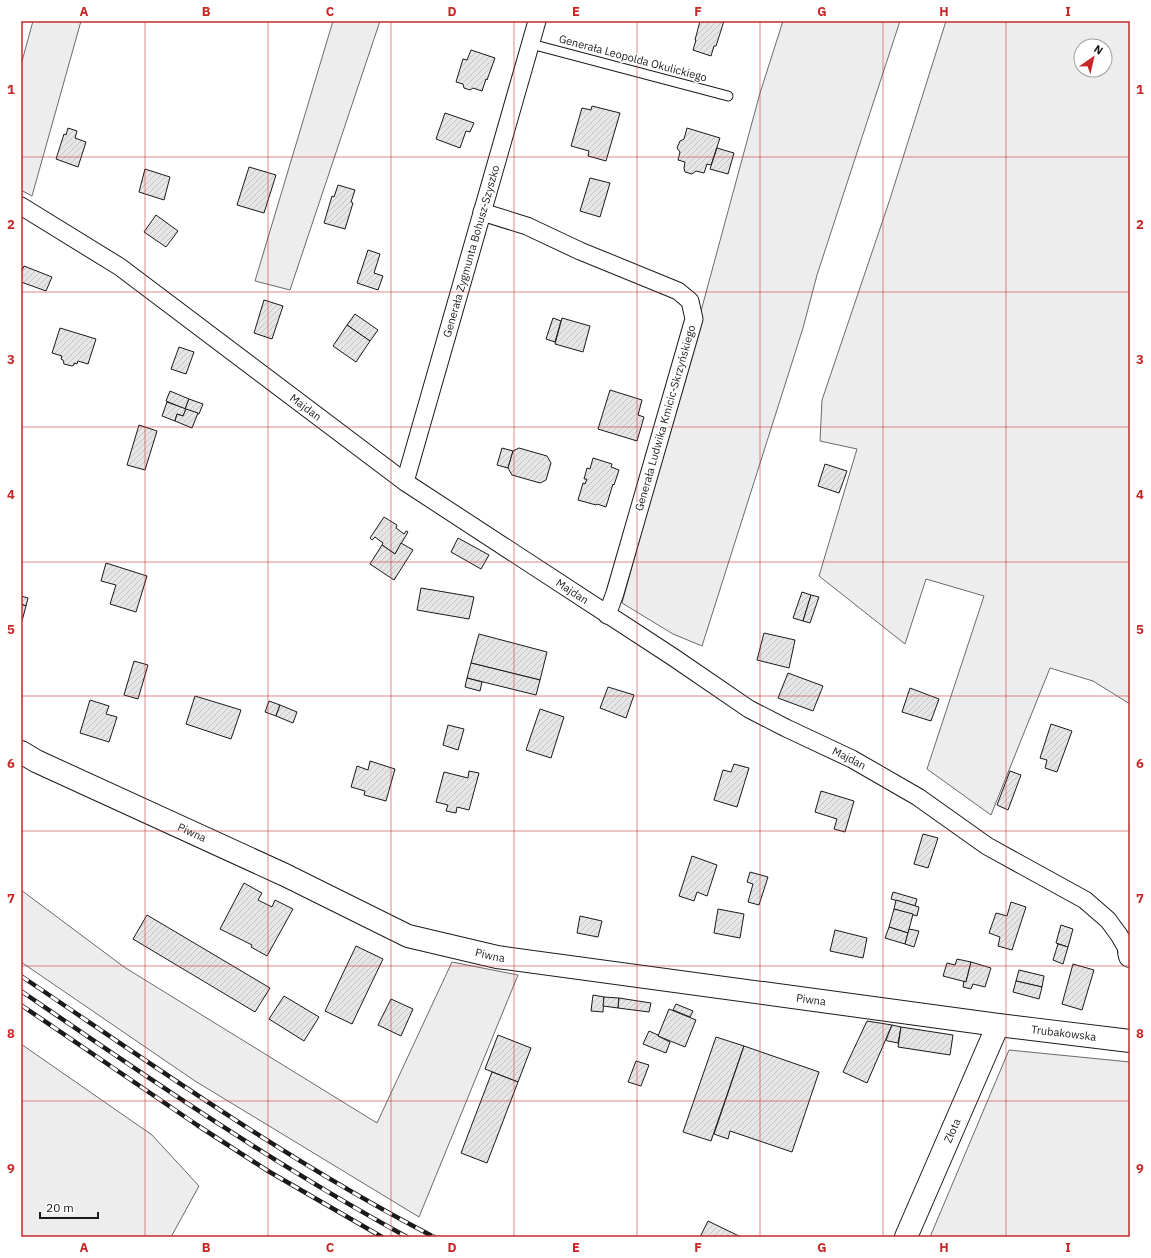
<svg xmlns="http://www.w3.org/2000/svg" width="1151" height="1258" font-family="'IBM Plex Sans',sans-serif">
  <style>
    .grass { fill: #ededed; stroke: #6a6a6a; fill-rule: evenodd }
    .building { fill: url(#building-hatch); stroke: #1a1a1a }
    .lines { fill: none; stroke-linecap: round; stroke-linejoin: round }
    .lane-casing { stroke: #1a1a1a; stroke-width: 11 }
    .street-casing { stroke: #1a1a1a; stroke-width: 19 }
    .secondary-casing { stroke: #1a1a1a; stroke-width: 24 }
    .lane { stroke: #fff; stroke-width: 9 }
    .street { stroke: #fff; stroke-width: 17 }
    .secondary { stroke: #fff; stroke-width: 22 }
    .rail-casing { stroke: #1a1a1a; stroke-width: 4.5 }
    .rail { stroke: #fff; stroke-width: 3; stroke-dasharray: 9; stroke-linecap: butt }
    .grid { fill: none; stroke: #c62828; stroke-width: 1; stroke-opacity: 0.55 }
    .labels { text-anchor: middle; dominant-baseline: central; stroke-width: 3; stroke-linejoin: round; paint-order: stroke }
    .street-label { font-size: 11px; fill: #1a1a1a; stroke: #fff }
    .neatline { fill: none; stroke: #c62828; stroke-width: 1.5 }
    .grid-label { font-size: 13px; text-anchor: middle; font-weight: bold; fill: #c62828 }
  </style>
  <defs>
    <pattern id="building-hatch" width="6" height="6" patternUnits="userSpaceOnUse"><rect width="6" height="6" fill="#e6e6e6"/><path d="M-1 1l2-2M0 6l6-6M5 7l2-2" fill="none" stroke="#c5c5c5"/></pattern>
  </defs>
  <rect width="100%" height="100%" fill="#fff"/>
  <g class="grass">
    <polygon points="33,21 81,21 32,196 21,190 21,65"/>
    <polygon points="333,21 380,21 290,290 255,281"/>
    <polygon points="783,21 900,21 817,275 803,328 702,646 673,634 622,603 760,93"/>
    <path d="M946 21H1130V704L1093 681 1050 668 991 815 927 769 984 596 926 579 905 644 819 576 857 449 820 441 822 400 889 202ZM1081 46H1105V70H1081Z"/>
    <polygon points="21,890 124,967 377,1123 452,962 518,975 419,1217 195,1081 21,962"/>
    <polygon points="21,1044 152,1135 199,1186 171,1237 21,1237"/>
    <polygon points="1009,1050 1130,1062 1130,1237 930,1237"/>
  </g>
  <g class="building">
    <polygon points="700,21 724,21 716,46 714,46 711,56 693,50 696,40 695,40"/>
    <polygon points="471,50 495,58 487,80 486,79 482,91 473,88 470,90 464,88 463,84 456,82 463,59 467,60"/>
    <polygon points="592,106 620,113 606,161 588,156 589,151 571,146 582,108 591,110"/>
    <polygon points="445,113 474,123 470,132 466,131 460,148 436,139"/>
    <polygon points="68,128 77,131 75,138 86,142 78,167 56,159 64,134 66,135"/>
    <polygon points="687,128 720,138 711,165 707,164 704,173 696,171 692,174 685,172 684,168 685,162 678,160 680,152 677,148 680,141 684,139"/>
    <polygon points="717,148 734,153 728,174 710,169"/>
    <polygon points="249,167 276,175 264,213 237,205"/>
    <polygon points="145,169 170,177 164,200 139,192"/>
    <polygon points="590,178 610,183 600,217 580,211"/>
    <polygon points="338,185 355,190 351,202 353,203 345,229 324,223 332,196 334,197"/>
    <polygon points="156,215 178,231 166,247 144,232"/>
    <polygon points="368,250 380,254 374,273 383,276 378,290 357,283"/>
    <polygon points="24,266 52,277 46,291 21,282 21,273"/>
    <polygon points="264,300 283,306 272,339 254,333"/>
    <polygon points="355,314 378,330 370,341 347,325"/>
    <polygon points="553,318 561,321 555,342 546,339"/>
    <polygon points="562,318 590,326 583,352 555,344"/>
    <polygon points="347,325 370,341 356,362 333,346"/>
    <polygon points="60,328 96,339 88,364 78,361 77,364 74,363 74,365 72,366 64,364 63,360 61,359 62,356 52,353"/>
    <polygon points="179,347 194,352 186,374 171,369"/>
    <polygon points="610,390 642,400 638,415 644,417 637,441 598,429"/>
    <polygon points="170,391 189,399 185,409 166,401"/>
    <polygon points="189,399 203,404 199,414 185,409"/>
    <polygon points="167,402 186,409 183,416 177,414 175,421 162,416"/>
    <polygon points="186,409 198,413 192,428 175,421 177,414 183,416"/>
    <polygon points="139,425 157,431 145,470 127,465"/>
    <polygon points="502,448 513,451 508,468 497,465"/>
    <polygon points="519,448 547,456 551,463 546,480 540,483 512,475 508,468 513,451"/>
    <polygon points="593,458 612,464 611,467 619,470 614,485 613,484 606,507 597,504 596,505 578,500 583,483 585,484 587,479 584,479 587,468 590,469"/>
    <polygon points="825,464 847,471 839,493 818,486"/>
    <polygon points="384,517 397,525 396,528 404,534 406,531 408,532 395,554 382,545 383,543 375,537 372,540 370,538"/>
    <polygon points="458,538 489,555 481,569 451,552"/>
    <polygon points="401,543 413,550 394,580 370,564 382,545 395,554"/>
    <polygon points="106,563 147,576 136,612 110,604 116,585 101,581"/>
    <polygon points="421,588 474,597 469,619 417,610"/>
    <polygon points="802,592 811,595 803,621 793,618"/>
    <polygon points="811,595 819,597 810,623 803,621"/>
    <polygon points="21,596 28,598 26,606 21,604"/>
    <polygon points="21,604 26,606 22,621 21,621"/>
    <polygon points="764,633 795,640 789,668 757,660"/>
    <polygon points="479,634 547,652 540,680 471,663"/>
    <polygon points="134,661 148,665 138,699 124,695"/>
    <polygon points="471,663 540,680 536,695 467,678"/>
    <polygon points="788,673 823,686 813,711 778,698"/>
    <polygon points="467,678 482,682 480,691 465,687"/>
    <polygon points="608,687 634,695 626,718 600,708"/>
    <polygon points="910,688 939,699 931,721 902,712"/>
    <polygon points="195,696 241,710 231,739 186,724"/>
    <polygon points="90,700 109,706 106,714 117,717 109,742 80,733"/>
    <polygon points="269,701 280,705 276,716 265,712"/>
    <polygon points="280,705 297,712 293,723 276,716"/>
    <polygon points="540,709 564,717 551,758 526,750"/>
    <polygon points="1051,724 1072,731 1057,772 1045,768 1047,760 1040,758"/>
    <polygon points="448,725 464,729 458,750 443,745"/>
    <polygon points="370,761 395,769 386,801 364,795 365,791 351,787 357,766 368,770"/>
    <polygon points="734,764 749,768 737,807 714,800 723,770 731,772"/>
    <polygon points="469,771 479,773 469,810 457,807 456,813 446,811 448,805 436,802 444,772 468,778"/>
    <polygon points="1010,771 1021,775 1008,810 997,805"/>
    <polygon points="821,791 854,801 845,832 834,829 837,819 815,812"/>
    <polygon points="923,834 938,838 928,868 914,864"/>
    <polygon points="692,856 717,865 707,896 697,892 694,901 679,896"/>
    <polygon points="750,872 768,877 759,905 748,902 753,884 747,882"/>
    <polygon points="244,883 262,893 258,900 272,907 275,900 293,909 267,956 251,947 252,945 220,929"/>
    <polygon points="893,892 917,899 915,906 891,899"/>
    <polygon points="896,900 919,907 917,916 894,909"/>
    <polygon points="1011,902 1026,907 1012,950 998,946 1000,937 989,933 996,913 1007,916"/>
    <polygon points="718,909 744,914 740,938 714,933"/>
    <polygon points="894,909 913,914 908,933 889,927"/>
    <polygon points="147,915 270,988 255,1012 133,939"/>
    <polygon points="580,916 602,921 598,937 577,933"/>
    <polygon points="1061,925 1073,929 1068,947 1056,943"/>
    <polygon points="889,927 908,933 905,944 885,938"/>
    <polygon points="909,929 919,931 914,947 905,944"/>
    <polygon points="835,930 867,938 863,958 830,951"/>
    <polygon points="1058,944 1068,947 1063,964 1053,960"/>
    <polygon points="356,946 383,959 352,1024 325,1011"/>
    <polygon points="957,959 971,962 966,982 943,976 947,963 955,965"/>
    <polygon points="971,962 991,968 985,987 973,984 971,989 963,987 964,981 966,982"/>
    <polygon points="1073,964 1094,970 1082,1010 1062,1004"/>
    <polygon points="1019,970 1044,976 1042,987 1016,981"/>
    <polygon points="1016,981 1042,987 1039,999 1013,992"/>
    <polygon points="593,995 604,997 603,1012 591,1011"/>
    <polygon points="284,996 319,1017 304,1041 269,1019"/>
    <polygon points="604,997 619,998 618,1008 603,1006"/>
    <polygon points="619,998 651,1003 649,1012 618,1008"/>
    <polygon points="391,999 413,1009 401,1036 378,1025"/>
    <polygon points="676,1004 693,1011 690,1017 673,1010"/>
    <polygon points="669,1009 696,1020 685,1047 658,1036"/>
    <polygon points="867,1021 892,1025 867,1083 843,1072"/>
    <polygon points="892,1025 901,1027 898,1043 888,1041 886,1040"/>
    <polygon points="901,1027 953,1035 950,1055 898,1047"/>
    <polygon points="649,1031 658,1035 658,1036 670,1042 666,1053 643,1044"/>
    <polygon points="498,1035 531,1048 518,1082 485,1069"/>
    <polygon points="716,1037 744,1046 711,1141 683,1132"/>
    <polygon points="744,1046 819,1072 792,1152 730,1131 728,1139 714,1134"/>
    <polygon points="636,1061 649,1065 641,1086 628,1082"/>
    <polygon points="492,1072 518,1082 487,1163 461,1153"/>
    <polygon points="708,1221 741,1237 700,1237"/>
  </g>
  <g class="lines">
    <defs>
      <polyline id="lane" points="531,44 728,96"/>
      <g id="street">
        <path id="s1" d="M21 206 120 267 405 482 673 657 749 709 786 728 852 759 918 797 987 846 1085 900 1108 920 1119 935 1129 952 1130 951"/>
        <polyline points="482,212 527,226 580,251 678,291 690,301 694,319 615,593 607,615"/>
        <path id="s2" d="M405 482 537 21"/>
      </g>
      <g id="secondary">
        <path id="s3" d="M21 752 36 761 285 875 408 936 497 957 998 1025 1130 1041"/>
        <polyline points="1129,952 1130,956"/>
        <path id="s4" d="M906 1237 998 1025"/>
      </g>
    </defs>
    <use href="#lane" class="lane-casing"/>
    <use href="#street" class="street-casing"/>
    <use href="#secondary" class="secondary-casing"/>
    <use href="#lane" class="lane"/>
    <use href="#street" class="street"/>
    <use href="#secondary" class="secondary"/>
    <defs>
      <g id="rail">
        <path d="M21 976C156 1067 289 1162 434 1237"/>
        <path d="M21 991C147 1077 273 1164 407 1237"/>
        <polyline points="21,1005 197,1125 268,1171 382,1237"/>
      </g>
    </defs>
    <use href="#rail" class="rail-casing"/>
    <use href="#rail" class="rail"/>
  </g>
  <path class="grid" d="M145 21V1237M268 21V1237M391 21V1237M514 21V1237M637 21V1237M760 21V1237M883 21V1237M1006 21V1237M21 157H1130M21 292H1130M21 427H1130M21 562H1130M21 696H1130M21 831H1130M21 966H1130M21 1101H1130"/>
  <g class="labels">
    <g class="street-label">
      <text transform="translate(633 58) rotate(15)">Generała Leopolda Okulickiego</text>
      <text stroke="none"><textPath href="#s2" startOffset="240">Generała Zygmunta Bohusz-Szyszko</textPath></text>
      <text stroke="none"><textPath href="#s1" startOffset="349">Majdan</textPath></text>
      <text transform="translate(665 418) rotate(-74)">Generała Ludwika Kmicic-Skrzyńskiego</text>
      <text stroke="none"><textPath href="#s1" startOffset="673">Majdan</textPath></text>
      <text stroke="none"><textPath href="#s1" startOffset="997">Majdan</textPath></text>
      <text stroke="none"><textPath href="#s3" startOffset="189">Piwna</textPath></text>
      <text stroke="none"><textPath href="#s3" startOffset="513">Piwna</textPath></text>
      <text stroke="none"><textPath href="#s3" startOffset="837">Piwna</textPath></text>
      <text stroke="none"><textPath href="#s3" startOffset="1092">Trubakowska</textPath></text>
      <text stroke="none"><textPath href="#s4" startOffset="116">Złota</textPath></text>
    </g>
  </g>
  <rect width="1151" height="1258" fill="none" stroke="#ffffff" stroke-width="44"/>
  <g transform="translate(1093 58) rotate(34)"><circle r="19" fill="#ffffff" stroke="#a3a3a3"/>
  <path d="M0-3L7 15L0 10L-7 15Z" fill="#c62828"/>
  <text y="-6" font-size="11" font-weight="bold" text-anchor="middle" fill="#1a1a1a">N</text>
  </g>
  <path d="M40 1212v6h58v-6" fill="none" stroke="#1a1a1a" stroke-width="2"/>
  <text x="46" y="1212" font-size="12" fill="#1a1a1a" stroke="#ffffff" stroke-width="3" paint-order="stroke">20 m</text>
  <rect x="22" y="22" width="1107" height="1214" class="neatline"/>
  <g class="grid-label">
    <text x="84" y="16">A</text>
    <text x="206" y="16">B</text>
    <text x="330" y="16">C</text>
    <text x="452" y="16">D</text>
    <text x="576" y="16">E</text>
    <text x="698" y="16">F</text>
    <text x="822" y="16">G</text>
    <text x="944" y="16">H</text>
    <text x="1068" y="16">I</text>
    <text x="11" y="94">1</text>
    <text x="1140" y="94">1</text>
    <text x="11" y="229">2</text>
    <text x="1140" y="229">2</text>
    <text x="11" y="364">3</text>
    <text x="1140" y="364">3</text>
    <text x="11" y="499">4</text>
    <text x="1140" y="499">4</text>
    <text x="11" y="634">5</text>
    <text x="1140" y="634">5</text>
    <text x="11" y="768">6</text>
    <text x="1140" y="768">6</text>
    <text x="11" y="903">7</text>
    <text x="1140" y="903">7</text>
    <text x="11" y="1038">8</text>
    <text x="1140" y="1038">8</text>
    <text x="11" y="1173">9</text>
    <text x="1140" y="1173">9</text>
    <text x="84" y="1252">A</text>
    <text x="206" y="1252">B</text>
    <text x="330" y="1252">C</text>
    <text x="452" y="1252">D</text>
    <text x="576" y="1252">E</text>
    <text x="698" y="1252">F</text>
    <text x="822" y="1252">G</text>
    <text x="944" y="1252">H</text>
    <text x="1068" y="1252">I</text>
  </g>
</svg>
